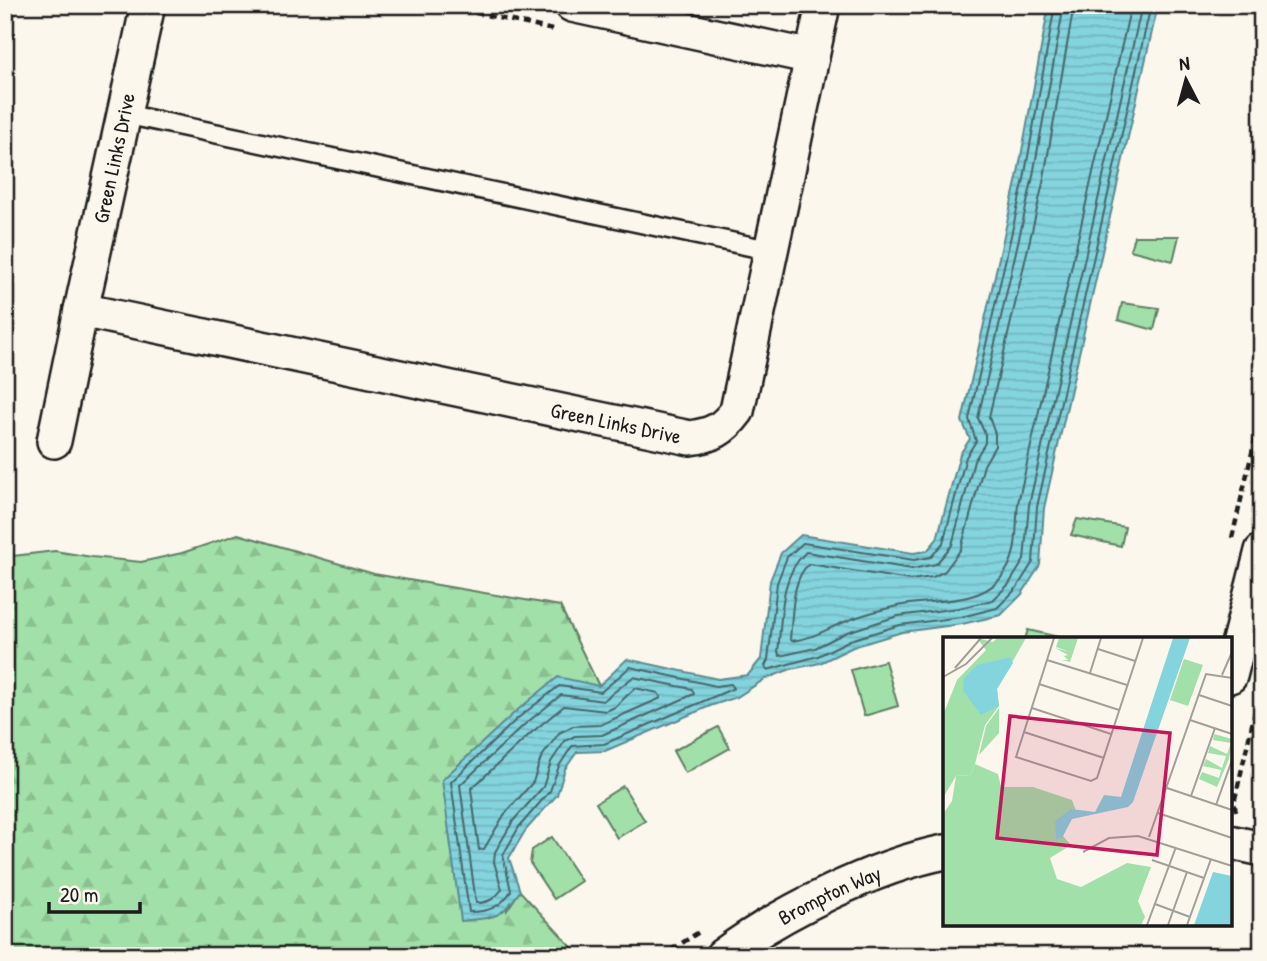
<svg xmlns="http://www.w3.org/2000/svg" width="1267" height="961" font-family="'Patrick Hand',sans-serif">
  <style>
    .forest { fill: url(#forest-firs); stroke: #5f7e62; stroke-width: 2 }
    .pitch { fill: #a2e0a9; stroke: #5f7e62; stroke-width: 2 }
    .water { fill: url(#water-rules); stroke: #5a8a90; stroke-width: 2 }
    .lines { fill: none; stroke-linecap: round; stroke-linejoin: round }
    .shore { stroke: #46666a; stroke-width: 2 }
    .service-casing { stroke: #1c1c1c; stroke-width: 23 }
    .minor-casing { stroke: #1c1c1c; stroke-width: 38 }
    .path { stroke: #1c1c1c; stroke-width: 4.5; stroke-dasharray: 7 5; stroke-linecap: butt }
    .service { stroke: #fbf7ec; stroke-width: 18 }
    .minor { stroke: #fbf7ec; stroke-width: 33 }
    .labels { text-anchor: middle; dominant-baseline: central; stroke-width: 7; stroke-linejoin: round; paint-order: stroke }
    .street-label { font-size: 21px; fill: #1c1c1c; stroke: #fbf7ec }
    .inset-road { fill: none; stroke: #a29f99; stroke-width: 2 }
    .view { fill: #c2185b; fill-opacity: 0.15; stroke: #c2185b; stroke-width: 3.5 }
    .inset-edge { fill: none; stroke: #1c1c1c; stroke-width: 3.5 }
  </style>
  <defs>
    <pattern id="forest-firs" width="22" height="20" patternUnits="userSpaceOnUse" patternTransform="scale(1.75)"><rect width="22" height="20" fill="#a2e0a9"/><path d="M5 1l3.5 6h-7zM16 11l3.5 6h-7z" fill="#8bc091"/></pattern>
    <pattern id="water-rules" width="6" height="5" patternUnits="userSpaceOnUse" patternTransform="scale(1.75)"><rect width="6" height="5" fill="#84d4de"/><path d="M0 2.5h6" fill="none" stroke="#71b5be"/></pattern>
  </defs>
  <rect width="100%" height="100%" fill="#fbf7ec"/>
  <filter id="ink" filterUnits="userSpaceOnUse"><feTurbulence type="fractalNoise" baseFrequency=".0143" numOctaves="2"/><feDisplacementMap in="SourceGraphic" scale="14" xChannelSelector="R" yChannelSelector="G"/><feConvolveMatrix kernelMatrix="1 2 1 2 8 2 1 2 1" color-interpolation-filters="sRGB"/></filter>
  <g filter="url(#ink)">
    <polygon class="forest" points="238,534 374,574 560,606 599,686 514,713 507,910 520,891 580,956 5,956 5,557 55,551 92,557 141,562 182,553"/>
    <g class="pitch">
      <polygon points="1134,236 1179,236 1173,261 1130,250"/>
      <polygon points="1122,303 1159,308 1154,330 1118,320"/>
      <polygon points="1077,519 1125,527 1121,546 1071,535"/>
      <polygon points="1028,630 1067,639 1025,639"/>
      <polygon points="885,661 898,706 864,716 851,670"/>
      <polygon points="718,727 730,748 685,773 673,751"/>
      <polygon points="623,786 645,821 617,838 596,803"/>
      <polygon points="552,837 581,881 554,899 530,863 532,850"/>
    </g>
    <path class="water" d="M1049 5H1158L1044 508 1040 565 1022 594 1001 615 962 624 902 632 853 647 820 663 791 669 765 679 737 697 710 706 605 751 577 752 565 769 557 795 525 831 509 858 520 891C500 920 495 917 461 921L442 780 514 713 558 677 599 686 627 659 718 679 748 675 761 659 770 581 781 553 801 535 913 553 927 551 937 539 960 454 970 439 962 421 1017 178Z"/>
    <g class="lines">
      <g class="shore">
        <polyline points="1055,5 1024,179 969,419 976,441 966,457 943,543 931,557 914,560 803,543 787,557 777,583 768,660 765,666 767,670 818,656 850,640 900,625 961,617 997,608 1016,589 1033,562 1037,507 1151,5"/>
        <path d="M1064 5 1032 181 978 418 985 434V443L974 461 952 545 936 564 912 569 806 552C779 576 782 619 778 652L780 656 815 648 847 632 898 616 959 608 993 600 1009 584 1024 560 1029 505 1142 5"/>
        <path d="M1074 5 1043 183 989 417 995 434V446L984 465 961 549 945 571 933 577 910 580 809 564C791 579 793 615 790 638L792 641C811 639 825 630 842 623 858 616 876 611 893 607 927 598 975 607 1000 579 1020 556 1015 531 1018 503L1131 5"/>
        <path d="M630 667 716 686 731 684 734 688 604 744 572 746 559 766 550 791 519 827 503 855 511 891C500 908 488 912 469 912L451 782 518 718 559 686 601 692Z"/>
        <path d="M633 677 692 689 694 694 602 735 575 736 565 741 551 762 543 787 513 821 495 852 494 862 502 889C495 899 488 903 476 903L460 785 524 725 561 695 603 701Z"/>
        <polygon points="635,688 658,693 661,698 600,725 573,726 559,733 541,758 533,782 504,815 484,849 479,850 471,789 531,733 564,706 606,711 615,707"/>
      </g>
      <defs>
        <polyline id="service" points="124,114 773,251"/>
        <g id="minor">
          <path id="s1" d="M148 5 81 310 690 438C712 435 723 430 737 411L823 5"/>
          <polyline points="572,5 812,57"/>
          <polyline points="54,441 81,310"/>
          <polyline points="1230,676 1262,551"/>
          <polyline points="1230,842 1262,849"/>
          <path id="s2" d="M722 956C780 913 874 866 945 852"/>
        </g>
      </defs>
      <use href="#service" class="service-casing"/>
      <use href="#minor" class="minor-casing"/>
      <g class="path">
        <polyline points="440,5 553,30"/>
        <polyline points="1232,538 1262,410"/>
        <polyline points="1236,811 1234,803 1260,690"/>
        <polyline points="662,956 699,932"/>
      </g>
      <use href="#service" class="service"/>
      <use href="#minor" class="minor"/>
    </g>
  </g>
  <g class="labels">
    <g class="street-label">
      <text transform="translate(114 158) rotate(-78)">Green Links Drive</text>
      <text stroke="none"><textPath href="#s1" startOffset="859">Green Links Drive</textPath></text>
      <text stroke="none"><textPath href="#s2" startOffset="124">Brompton Way</textPath></text>
    </g>
  </g>
  <g transform="translate(943 637)">
    <rect width="289" height="289" fill="#fbf7ec"/>
    <path d="M34 1 50 5 54 1H83L54 52 56 69 42 88 32 127 27 138 13 139 0 161V78L14 43 43 13ZM116 1H135L127 25 119 23H125L121 19 125 18 112 11 127 15 113 10ZM271 97 289 102 286 122 274 150 256 142 259 135 276 141 278 133 260 129 263 122 279 131 283 119 265 116 267 109 284 117 288 106 270 103Z" fill="#a2e0a9"/>
    <path d="M32 127 55 137 58 150H90L129 163 133 174 113 202 120 199 128 208 107 221 114 242 138 250 184 226 208 230 195 264 202 280 198 288H0V177L9 164 13 139 27 138Z" fill="#a2e0a9"/>
    <path d="M56 71V96L36 118 43 89Z" fill="#a2e0a9"/>
    <path d="M241 22 260 28 245 69 227 63Z" fill="#a2e0a9"/>
    <path d="M230 1H247L190 165 185 170 129 182 119 201 113 202 112 184 128 172 152 175 161 158 178 160ZM68 20 70 26 54 52 56 69 38 78 20 54 21 41 34 28ZM270 235 289 239V288H251Z" fill="#84d4de"/>
    <path class="inset-road" d="M111 1 73 120 148 144 154 141 200 1M155 12 192 24M104 23 184 48M12 31 38 1M147 36 158 1M279 38 289 15M0 40 23 27 49 1M96 47 176 73M256 58 289 69M89 71 168 97M247 83 289 97M81 95 161 121M224 151 289 173M248 159 272 91M273 168 289 123M215 176 289 201M206 200 263 37 289 41M140 215 166 201 195 199 289 229M209 223 261 241M212 267 247 280M204 288 233 210M225 288 244 235M244 288 268 222"/>
    <path class="view" d="M67 79 227 96 214 218 54 201Z"/>
    <rect width="289" height="289" class="inset-edge"/>
  </g>
  <rect width="1267" height="961" fill="none" stroke="#fbf7ec" stroke-width="28"/>
  <rect x="14" y="14" width="1239" height="933" fill="none" stroke="#1c1c1c" stroke-width="2.5" filter="url(#ink)"/>
  <g transform="translate(1186 80) rotate(354)" stroke="#fbf7ec" stroke-width="5" paint-order="stroke">
  <path d="M0-5L12 26L0 18L-12 26Z" fill="#1c1c1c"/>
  <text y="-10" font-size="19" font-weight="bold" text-anchor="middle" fill="#1c1c1c">N</text>
  </g>
  <path d="M49 902v10h91v-10" fill="none" stroke="#1c1c1c" stroke-width="3.5"/>
  <text x="60" y="902" font-size="21" fill="#1c1c1c" stroke="#fbf7ec" stroke-width="5" paint-order="stroke">20 m</text>
</svg>
